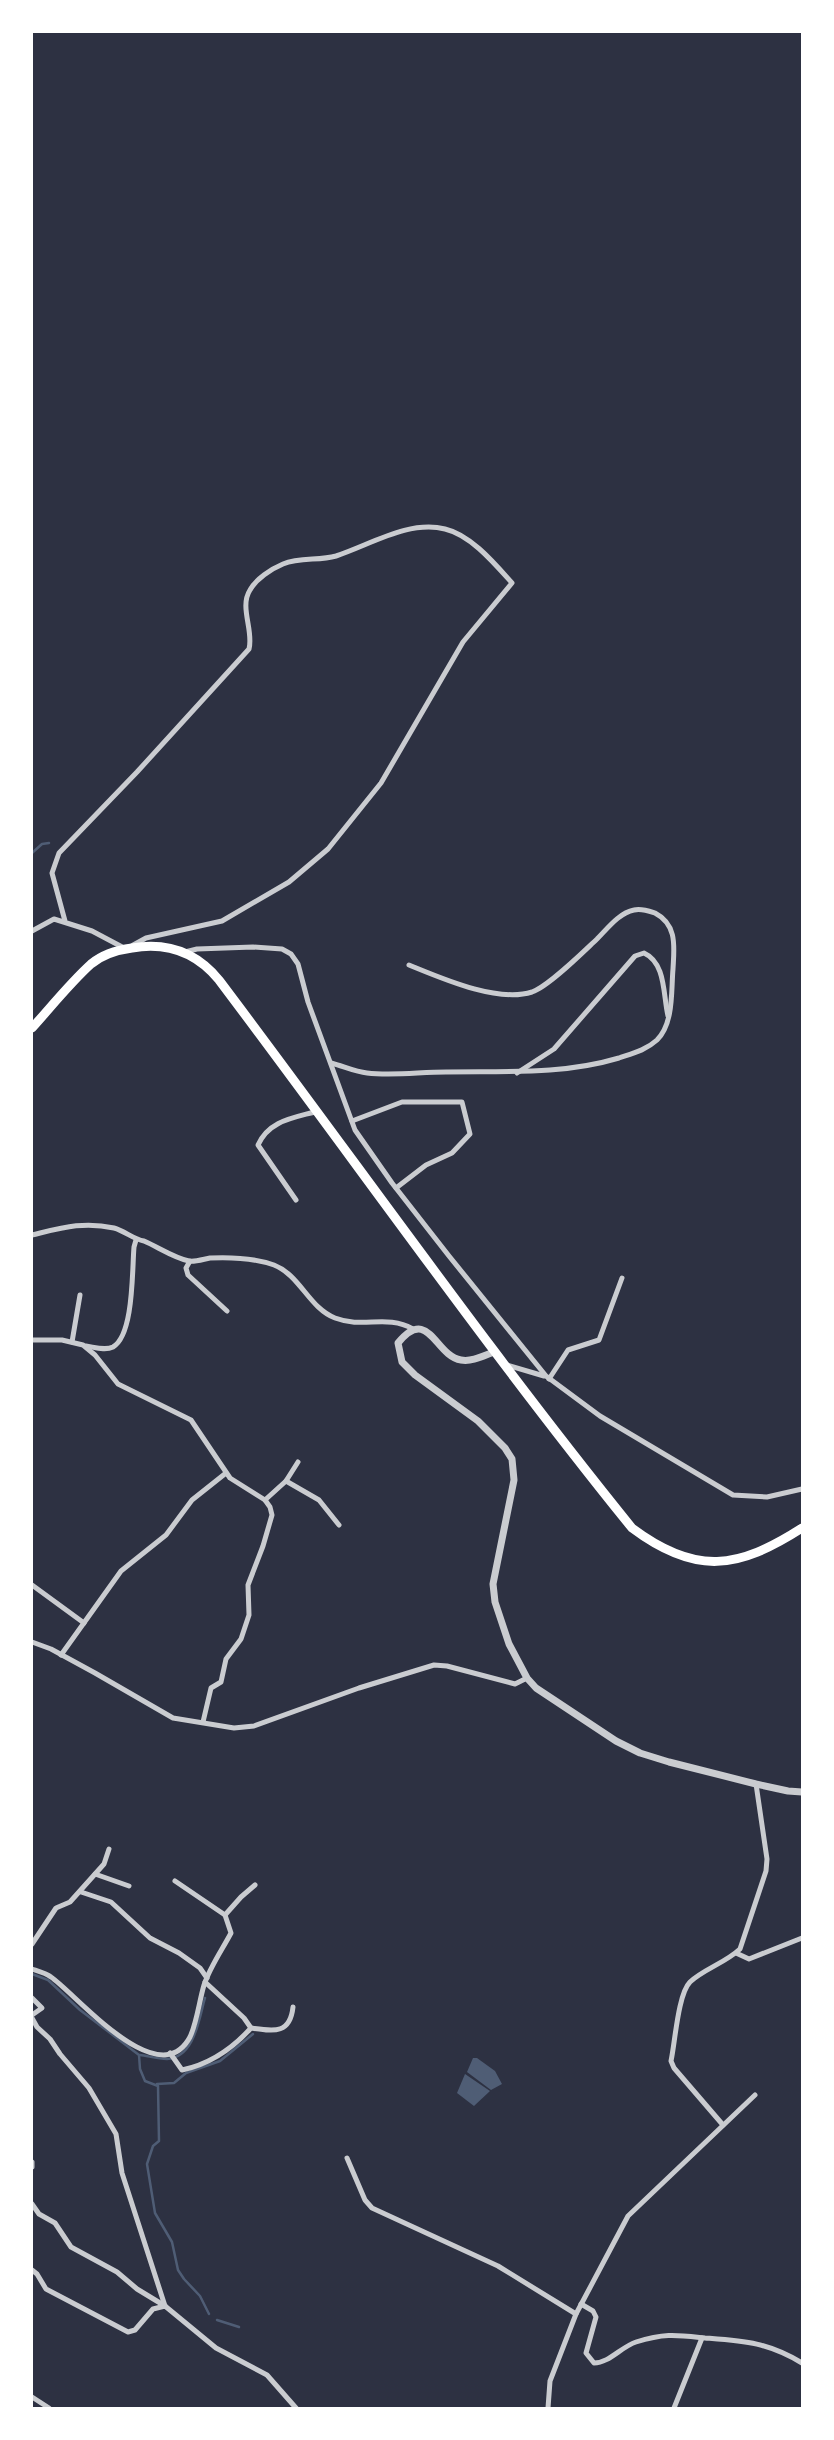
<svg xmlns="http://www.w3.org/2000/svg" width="834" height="2440" font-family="'PT Sans Narrow',sans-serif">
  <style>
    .water { fill: #4f5d75 }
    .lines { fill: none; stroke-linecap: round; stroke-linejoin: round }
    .stream { stroke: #4f5d75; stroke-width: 2.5 }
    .minor { stroke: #caccd0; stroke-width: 5 }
    .tertiary { stroke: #caccd0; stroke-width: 7 }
    .primary { stroke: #fff; stroke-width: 9 }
  </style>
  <rect width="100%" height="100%" fill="#2d3142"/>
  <g class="water">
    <polygon points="473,2058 477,2058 495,2071 502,2084 491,2090 467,2072"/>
    <polygon points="465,2074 490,2091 474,2106 457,2093"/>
  </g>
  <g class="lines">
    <g class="stream">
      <polyline points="32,853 42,844 49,843"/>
      <polyline points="32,1974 48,1980 80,2010 139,2055 140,2069 145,2081 158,2086 159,2141 153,2146 147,2164 155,2213 172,2242 178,2270 184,2279 200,2296 209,2314"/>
      <path d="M140 2055C148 2056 158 2059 167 2059 195 2057 199 2018 205 1998"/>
      <polyline points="157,2084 174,2083 186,2073 220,2061 253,2034"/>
      <polyline points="217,2320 239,2327"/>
    </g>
    <g class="minor">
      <path d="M32 931 54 919 92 931 126 949 146 938 222 921 289 882 328 849 381 783 463 642 512 583C495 564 471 535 445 529 408 520 370 545 336 556 319 561 300 557 283 564 271 569 256 579 250 590 239 607 254 631 249 649L137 772 59 853 52 873 65 921"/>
      <polyline points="185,952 197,949 253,947 282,949 291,954 298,964 308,1002 355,1130 392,1183 449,1256 546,1376 600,1416 733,1495 767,1497 802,1489"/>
      <path d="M331 1063C343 1066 355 1072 367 1073 393 1076 420 1072 446 1072 505 1071 562 1075 619 1058 634 1053 646 1050 657 1040 674 1023 671 991 673 969 674 948 678 925 655 913 649 911 641 908 634 910 619 913 608 928 597 939 583 952 549 986 532 992 497 1003 441 978 409 965"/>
      <path d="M517 1073 554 1049 635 956 644 953C666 963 663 995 668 1016"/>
      <polyline points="352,1121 402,1102 462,1102 470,1134 452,1153 426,1165 396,1188"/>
      <path d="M296 1200 258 1145C269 1120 294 1118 318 1111"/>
      <path d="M32 1235C61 1228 83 1221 114 1228 125 1231 133 1239 144 1241 158 1247 174 1258 189 1261 195 1262 204 1259 210 1258 232 1257 254 1258 274 1265 300 1275 309 1308 335 1318 364 1329 386 1314 413 1329"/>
      <polyline points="190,1261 186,1268 188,1275 227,1311"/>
      <polyline points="32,1340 62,1340 83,1345 95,1355 118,1384 191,1420 230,1478 265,1500 270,1507 272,1515 263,1546 248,1585 249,1615 241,1639 226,1659 221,1682 211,1688 203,1722"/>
      <polyline points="72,1342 80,1295"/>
      <path d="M86 1346C94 1347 105 1351 113 1347 134 1335 132 1269 134 1247L136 1240"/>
      <polyline points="507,1365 544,1376"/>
      <polyline points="549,1379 568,1350 599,1340 622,1278"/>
      <polyline points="286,1481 319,1500 339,1525"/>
      <polyline points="265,1500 286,1481 298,1462"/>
      <polyline points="32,1585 84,1623"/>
      <polyline points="32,1642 51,1649 95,1673 173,1718 234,1728 254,1726 359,1688 434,1665 447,1666 515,1684 527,1678"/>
      <polyline points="61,1655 121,1571 166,1535 192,1500 226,1473"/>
      <polyline points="95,1874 129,1886"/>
      <polyline points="81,1892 111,1902 150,1938 179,1953 200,1968 207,1978"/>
      <polyline points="225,1915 241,1897 255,1885"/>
      <polyline points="32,1944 56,1908 70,1902 104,1864 109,1849"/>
      <polyline points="736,1953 749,1959 802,1938"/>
      <path d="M32 1969C38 1971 46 1973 51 1977 77 1995 159 2095 190 2037 197 2022 199 2002 204 1985 210 1967 222 1950 231 1933L225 1915 175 1881"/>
      <polyline points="205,1982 244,2018 251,2028"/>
      <polyline points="32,1998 42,2008 32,2015"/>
      <polyline points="32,2018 37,2027 50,2039 60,2054 89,2088 116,2134 122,2173 165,2306"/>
      <path d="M170 2053 182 2070C211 2064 232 2049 251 2028 273 2031 290 2035 293 2007"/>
      <path d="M723 2125 674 2068 671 2061C675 2043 678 1994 690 1982 704 1969 725 1963 740 1949L766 1871 767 1859 756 1784"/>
      <polyline points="347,2158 365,2200 372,2208 498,2266 576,2314"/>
      <polyline points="32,2162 32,2167"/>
      <polyline points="32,2204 39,2214 55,2223 71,2247 117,2272 137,2289 165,2306"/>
      <polyline points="32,2270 37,2274 46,2289 128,2332 135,2330 153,2309 165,2306 216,2348 267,2375 296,2408"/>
      <path d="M581 2304 593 2311 596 2317 586 2353 594 2363C609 2363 621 2347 636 2342 665 2333 676 2335 705 2338 744 2341 767 2342 802 2363"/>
      <polyline points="32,2397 49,2408"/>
      <polyline points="548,2408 550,2381 576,2314 628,2216 755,2095"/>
      <polyline points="674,2408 702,2338"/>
    </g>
    <path class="tertiary" d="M494 1352C483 1356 472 1362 461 1360 435 1356 429 1305 398 1343L402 1362 415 1375 478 1421 505 1448 512 1459 514 1480 493 1584 495 1602 509 1644 527 1678 536 1688 616 1741 640 1753 669 1762 756 1784 788 1791 802 1792"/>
    <path class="primary" d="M32 1028C51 1007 70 983 91 964 103 954 117 950 132 948 167 942 196 952 219 980 357 1163 488 1350 632 1528 696 1576 738 1569 802 1528"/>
  </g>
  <rect width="834" height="2440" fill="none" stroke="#ffffff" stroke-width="66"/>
</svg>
